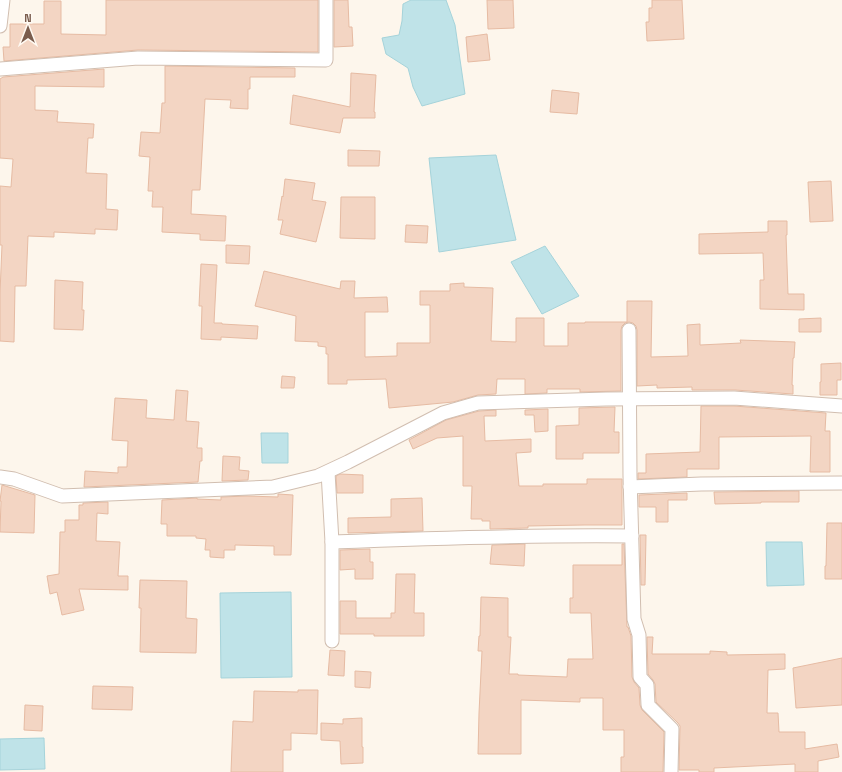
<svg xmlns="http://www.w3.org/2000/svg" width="842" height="772" font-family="'Space Grotesk',sans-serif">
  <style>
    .water { fill: #bfe3e8; stroke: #a5d3da }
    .building { fill: #f3d5c3; stroke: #e6bba3 }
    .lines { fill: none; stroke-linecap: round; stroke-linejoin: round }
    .minor-casing { stroke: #d1beb0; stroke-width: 15 }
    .minor { stroke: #fff; stroke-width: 13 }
  </style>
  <rect width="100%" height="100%" fill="#fdf6ec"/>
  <g class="water">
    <polygon points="411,0 446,0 455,25 465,94 422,106 413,87 408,68 386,54 382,38 399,35 402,21 403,4"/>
    <polygon points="496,155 516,240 439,252 429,158"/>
    <polygon points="545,246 579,296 542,314 511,262"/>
    <polygon points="261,433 288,433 288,463 262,463"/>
    <polygon points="766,542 802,542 804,585 767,586"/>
    <polygon points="291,592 292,677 221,678 220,593"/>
    <polygon points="44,738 45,769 0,770 0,739"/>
  </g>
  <g class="building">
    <polygon points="106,0 318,0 318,52 138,50 4,61 3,47 10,47 10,24 44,24 44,1 61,1 61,34 106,35"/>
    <polygon points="334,0 348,0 349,27 352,27 353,46 334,47"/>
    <polygon points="487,0 513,0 514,28 488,29"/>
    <polygon points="652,0 682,0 684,39 647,41 646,22 649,22 649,8 652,8"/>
    <polygon points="487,34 490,60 468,62 466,37"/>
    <polygon points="165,66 295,68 295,77 250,77 250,89 248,89 248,109 230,108 231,100 205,99 200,190 192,190 191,214 226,216 225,241 200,240 200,234 162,232 163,207 152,207 153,191 148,191 150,157 139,156 141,132 160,133 162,103 165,103"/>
    <polygon points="104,69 104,87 35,86 35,110 58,111 57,122 94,124 93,138 88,138 86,173 107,174 106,209 118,210 117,230 95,229 95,234 54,232 54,237 28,236 26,286 15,286 14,342 0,341 0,293 2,245 0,245 0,186 11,187 13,159 0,158 0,79 3,77"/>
    <polygon points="351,73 376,75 374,112 375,112 375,118 343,118 340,133 290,124 293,95 350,107"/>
    <polygon points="552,90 579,93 577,114 550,112"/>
    <polygon points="348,150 380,151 379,166 348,166"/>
    <polygon points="285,179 315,183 312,200 326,202 316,242 280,234 283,220 278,220 282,196 283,197"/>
    <polygon points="831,181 833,221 810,222 808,182"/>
    <polygon points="341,197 375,197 375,239 340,238"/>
    <polygon points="768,221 787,221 787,235 786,235 788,294 804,294 804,310 760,309 760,280 764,280 763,253 699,254 699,234 768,232"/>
    <polygon points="406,225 428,226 427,243 405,242"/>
    <polygon points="226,245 250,246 249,264 226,263"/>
    <polygon points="201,264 217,265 214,323 222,323 222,324 258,326 257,339 221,337 221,340 201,339 202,306 199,306"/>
    <polygon points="264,271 340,289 341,281 355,281 354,298 387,297 388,312 365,312 365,357 397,356 397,343 430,343 430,305 420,305 420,291 450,291 450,284 464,283 464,287 493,288 491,341 516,342 516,318 544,318 544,346 568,346 568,323 585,323 585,322 627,322 627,301 652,301 651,357 688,356 687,325 700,324 700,345 741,343 740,340 795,342 794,358 793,358 792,385 793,385 793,394 735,390 692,390 692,387 657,388 657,385 637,386 637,330 636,326 633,323 629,322 625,323 622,326 621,330 621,391 580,392 580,389 547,389 547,393 525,394 525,379 497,379 496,394 478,395 453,402 389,408 386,379 347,380 347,384 328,384 328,354 326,354 326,347 318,346 318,342 295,341 296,316 255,306"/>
    <polygon points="55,280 83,282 82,310 84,310 83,330 54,329"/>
    <polygon points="821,318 821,332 799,332 799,319"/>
    <polygon points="841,363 841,380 837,380 837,395 820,395 820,382 821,382 821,364"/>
    <polygon points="282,376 295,377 294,388 281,388"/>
    <polygon points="176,390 188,391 186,421 199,422 197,448 202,448 202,461 200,461 198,482 84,487 85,471 118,473 118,467 127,467 128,441 112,440 115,398 147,400 146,418 174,420"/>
    <polygon points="701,406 734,406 826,413 825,431 830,431 830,472 810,472 811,436 719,437 719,469 687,469 687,477 638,479 638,473 646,473 646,454 700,452"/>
    <polygon points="615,407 614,432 619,432 619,453 583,453 583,459 556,459 556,426 579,425 579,408"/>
    <polygon points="548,409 548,431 535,432 534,415 525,415 525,410"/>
    <polygon points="496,410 496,416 484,416 485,441 531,439 531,452 516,453 519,486 543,486 543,484 587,484 587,479 622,479 622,525 584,525 528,526 528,528 490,529 490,521 482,521 482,519 471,519 472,486 463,486 463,436 437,438 413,449 409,440 446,420 479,411"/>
    <polygon points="223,456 240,457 239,470 249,471 248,480 222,481"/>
    <polygon points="340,474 363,475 363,493 337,493 336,476"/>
    <polygon points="2,485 35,495 34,533 0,532 1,501 0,501"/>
    <polygon points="799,491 799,502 761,502 761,503 715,504 714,492"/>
    <polygon points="687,493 687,500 668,500 668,522 656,522 656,507 639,507 639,495"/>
    <polygon points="278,494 293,495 291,555 274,555 274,546 235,545 235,550 224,550 224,558 210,557 210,550 205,550 206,539 196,538 196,536 167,536 167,524 161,524 162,500 197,498 197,499 221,500 221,497 247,496 278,497"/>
    <polygon points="422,498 423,531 348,533 348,518 391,517 391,499"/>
    <polygon points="108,502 108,514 97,513 96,541 120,542 118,576 128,576 128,590 79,589 84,610 62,615 57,592 50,594 47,576 59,574 60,532 65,532 65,520 79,520 79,505 83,505 83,503"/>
    <polygon points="827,523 842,523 842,579 825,579 825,566 826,566"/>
    <polygon points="640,535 646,535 645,585 641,585"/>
    <polygon points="525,544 524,566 490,564 492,545"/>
    <polygon points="622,544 624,544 627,627 628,627 631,636 632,677 634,682 639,688 640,705 642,710 664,732 663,772 621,772 621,757 624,757 624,730 603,730 603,698 580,698 580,702 521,700 521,754 478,754 479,713 482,651 478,651 479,636 480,636 481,597 508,598 508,637 511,637 509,674 518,674 518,675 567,677 568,659 593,659 591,613 570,613 570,598 573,598 573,565 622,565"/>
    <polygon points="370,549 370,562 373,562 373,579 355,579 355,569 340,570 340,550"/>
    <polygon points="396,574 415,574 414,613 424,613 424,636 374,636 374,634 340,634 340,601 356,601 356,618 391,618 391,613 395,613"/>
    <polygon points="140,580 187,581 186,618 197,619 196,653 140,652 141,608 139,608"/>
    <polygon points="647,637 653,637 652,654 710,654 710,651 727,652 727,655 785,654 785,669 768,670 767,713 778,713 779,732 805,732 805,749 837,744 839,757 818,761 818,772 795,772 795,764 714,768 714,772 699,772 699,770 679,770 680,726 678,723 656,702 655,684 653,680 648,674"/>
    <polygon points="330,650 345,651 344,676 328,675"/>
    <polygon points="842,658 842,705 796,708 793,668"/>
    <polygon points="355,671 371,672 370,688 355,687"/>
    <polygon points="93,686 133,687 132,710 92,709"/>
    <polygon points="298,690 318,690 317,734 291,733 291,750 283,750 283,772 231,772 233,721 253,722 254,691 298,692"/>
    <polygon points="25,705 43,706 42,731 24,730"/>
    <polygon points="362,718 362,747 363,747 363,763 341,764 340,741 321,740 321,723 343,724 343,719"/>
  </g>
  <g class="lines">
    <defs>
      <g id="minor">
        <polyline points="0,26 3,0"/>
        <polyline points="0,69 138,58 326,60 326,0"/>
        <polyline points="629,330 630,476 634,619 639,635 640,677 647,685 648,705 672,729 671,772"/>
        <polyline points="328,472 332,542 332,641"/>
        <polyline points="0,477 14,479 62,496 273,487 318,476 348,462 443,413 478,403 606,399 734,398 842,406"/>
        <polyline points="630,487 701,484 842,483"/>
        <path d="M332 542C432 538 532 535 632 536"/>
      </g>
    </defs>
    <use href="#minor" class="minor-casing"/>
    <use href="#minor" class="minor"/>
  </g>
  <g transform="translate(28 28)" stroke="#fffaf3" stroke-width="3" paint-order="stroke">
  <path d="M0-3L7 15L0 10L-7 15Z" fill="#7a5c4d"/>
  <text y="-6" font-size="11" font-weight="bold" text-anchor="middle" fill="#7a5c4d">N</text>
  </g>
</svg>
